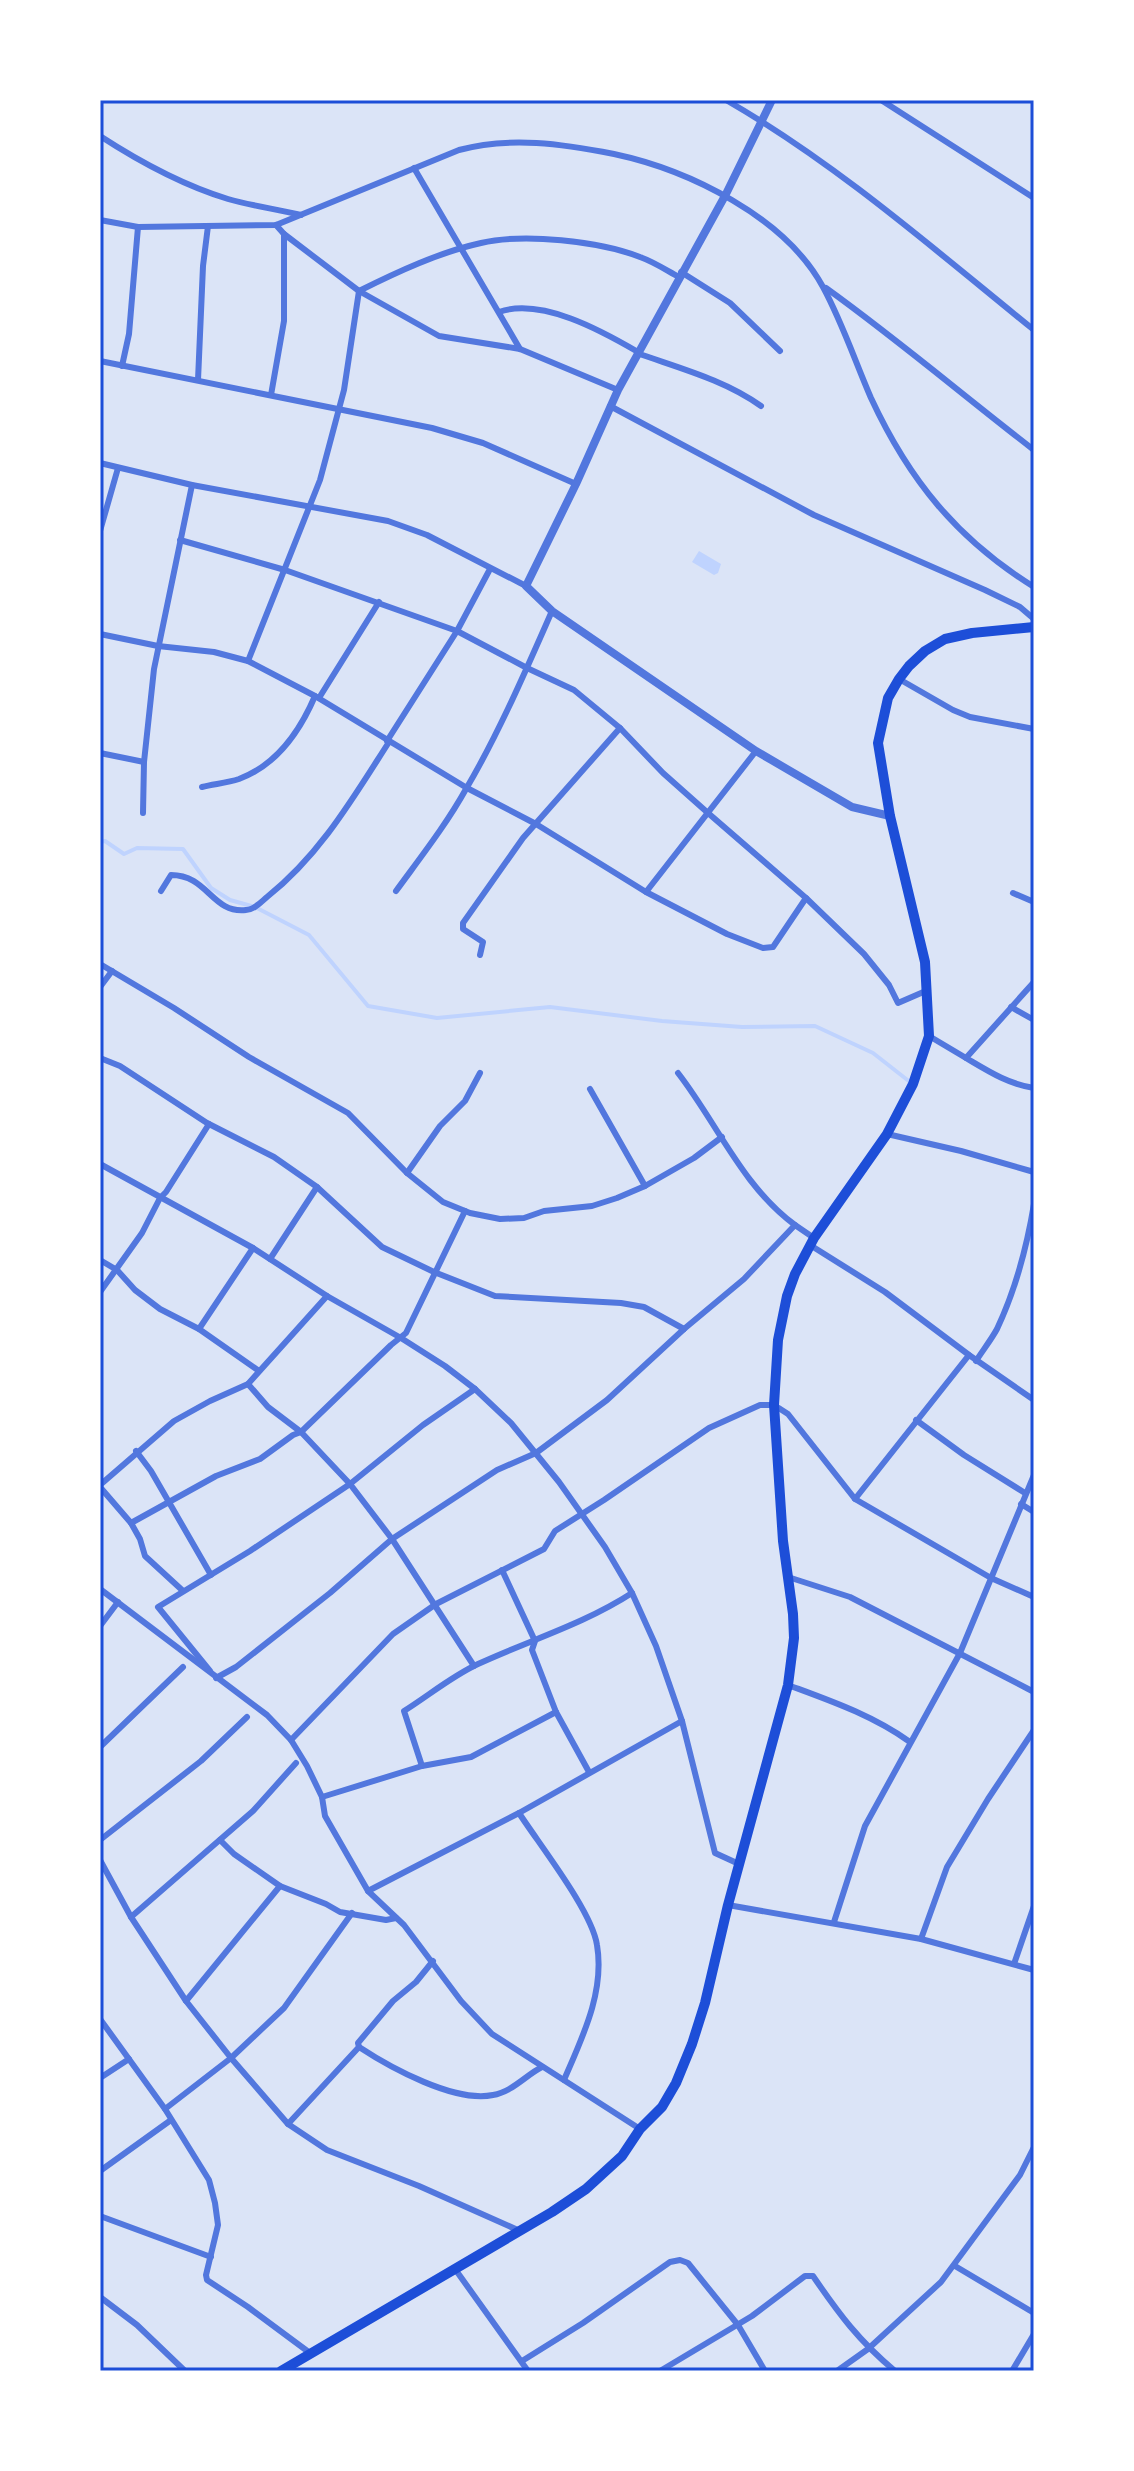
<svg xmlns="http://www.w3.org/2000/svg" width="1134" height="2471" font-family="'Alegreya Sans',sans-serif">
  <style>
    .green { fill: #dbe4f7 }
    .water { fill: #bfd3fe }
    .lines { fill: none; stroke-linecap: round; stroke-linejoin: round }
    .stream { stroke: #bfd3fe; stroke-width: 4 }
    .minor { stroke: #5277de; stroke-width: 6 }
    .tertiary { stroke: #5277de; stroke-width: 8 }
    .trunk { stroke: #1d4ed8; stroke-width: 10 }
    .neatline { fill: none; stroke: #1d4ed8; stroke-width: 3 }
  </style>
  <rect width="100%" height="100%" fill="#f2f2f2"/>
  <rect class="green" x="100" y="100" width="934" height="2271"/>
  <polygon class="water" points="699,551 721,564 718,573 714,575 692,562"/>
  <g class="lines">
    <polyline class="stream" points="100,842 105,841 124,854 137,848 183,849 211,888 230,900 255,907 309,935 368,1006 437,1018 550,1007 662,1021 742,1027 815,1026 873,1053 910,1082"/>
    <g class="minor">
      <path d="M726 100C837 164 935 250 1034 330"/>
      <polyline points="881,100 1034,198"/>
      <path d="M100 136C140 162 182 185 228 199 252 206 277 209 301 215"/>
      <polyline points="414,168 520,349"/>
      <path d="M100 220 138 227 276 225 459 150C510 136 563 144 614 154 689 170 785 217 823 287 842 322 855 361 871 398 909 480 957 539 1034 587"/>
      <polyline points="284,234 359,291 439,336 520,349 618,390"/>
      <polyline points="681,272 730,303 780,351"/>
      <path d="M826 288C897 339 964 396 1034 450"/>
      <path d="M499 312C541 297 602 331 638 352"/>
      <path d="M637 353C679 368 725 380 761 406"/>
      <polyline points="100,361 432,428 483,443 576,484"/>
      <polyline points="122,366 129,334 138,227"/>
      <polyline points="198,380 203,266 208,226"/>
      <polyline points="271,395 284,321 284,234 276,225"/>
      <polyline points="610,406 814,515 985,590 1020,607 1034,619"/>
      <polyline points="100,463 192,485 388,521 427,535 526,586"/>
      <polyline points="100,531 118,468"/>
      <polyline points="180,540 285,570 457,631 527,668 574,690 620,728 663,773 708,813 806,898 864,954 889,985 898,1003 928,990"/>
      <polyline points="100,634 158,646 214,652 248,661 315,696 467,788 536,824 646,892 727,934 763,948 773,947 806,898"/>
      <path d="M248 661 320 480 344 390 359 291C397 272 440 252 481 243 524 233 599 241 640 257 654 262 666 270 679 277"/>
      <polyline points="899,679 953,710 970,717 1034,729"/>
      <polyline points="319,698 379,602"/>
      <polyline points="387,741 457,631 490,569"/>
      <polyline points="100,753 144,762"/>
      <path d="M202 787C214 784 227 783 239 779 277 765 300 731 315 696"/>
      <polyline points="143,813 144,762 154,669 192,485"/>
      <path d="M161 891 171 875C208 875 212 914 246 910 254 910 261 902 267 897 320 855 353 798 389 742"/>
      <path d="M396 891C420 858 446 825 466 789 499 733 526 670 552 611"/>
      <polyline points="646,892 756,751"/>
      <polyline points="1013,893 1034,902"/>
      <polyline points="480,955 483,942 463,929 463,923 523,838 620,728"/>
      <polyline points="100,964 174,1008 249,1057 348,1113 407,1173 443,1202 470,1213 500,1219 524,1218 544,1211 592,1206 617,1198 645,1186 694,1158 722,1137"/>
      <polyline points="100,987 112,971"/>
      <polyline points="1011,1007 1034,1020"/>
      <polyline points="929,1036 966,1058 1034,982"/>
      <polyline points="100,1058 120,1066 207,1123 274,1157 317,1187 382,1247 434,1272 495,1296 621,1303 644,1307 684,1329"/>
      <path d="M966 1058C988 1071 1008 1084 1034 1088"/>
      <path d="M678 1073C717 1123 742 1186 795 1225"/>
      <polyline points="590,1089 645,1186"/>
      <polyline points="887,1134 961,1151 1034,1172"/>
      <polyline points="100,1164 253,1248 327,1296 401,1338 445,1366 475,1389 511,1423 559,1482 605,1547 632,1593 656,1646 682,1721 715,1853 739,1864"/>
      <polyline points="407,1173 440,1126 465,1101 480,1073"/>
      <polyline points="810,1245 885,1292 969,1355 1034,1400"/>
      <polyline points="270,1259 317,1187"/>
      <polyline points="100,1260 117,1270 135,1290 160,1309 199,1329 259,1371"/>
      <polyline points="100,1292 142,1233 160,1198 166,1192 209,1124"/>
      <polyline points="199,1329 253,1248"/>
      <path d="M976 1361C983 1350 991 1340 997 1329 1015 1291 1027 1246 1034 1204"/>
      <polyline points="248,1384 268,1407 301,1432 350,1484 392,1539 474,1666"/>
      <polyline points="916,1420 964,1455 1025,1493"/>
      <polyline points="136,1451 151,1471 211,1575"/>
      <polyline points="100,1485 174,1421 210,1401 248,1384 327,1296"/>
      <polyline points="100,1487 131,1523 140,1539 145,1556 182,1590"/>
      <polyline points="855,1499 969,1355"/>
      <polyline points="1021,1504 1034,1512"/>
      <polyline points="131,1523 216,1476 260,1459 293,1435 301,1432 391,1345 406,1333 465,1211"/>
      <polyline points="502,1570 535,1641 532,1650 556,1712 589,1772"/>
      <polyline points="788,1577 850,1597 1034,1692"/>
      <polyline points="100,1589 267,1715 291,1740 307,1766 322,1797 325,1816 368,1891 404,1925 461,2001 492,2034 640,2129"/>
      <polyline points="100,1626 118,1602"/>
      <polyline points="210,1671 158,1607 250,1551 350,1484 423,1425 475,1389"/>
      <polyline points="216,1678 236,1667 330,1593 392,1539 497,1470 536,1453 607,1400 684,1329 744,1279 795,1225 814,1238"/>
      <path d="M788 1685C831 1701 872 1715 910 1742"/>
      <polyline points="291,1740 393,1634 436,1604 544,1549 555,1531 604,1500 709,1428 760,1405 774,1405 788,1414 855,1499 991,1578 1034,1597"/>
      <polyline points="100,1747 183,1667"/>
      <path d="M422 1766 404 1711C428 1696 452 1676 478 1664 530 1640 584 1624 632 1593"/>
      <polyline points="322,1797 422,1766 471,1757 556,1712"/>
      <path d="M519 1813C539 1844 592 1911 597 1945 605 1992 582 2038 564 2080"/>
      <polyline points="100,1840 201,1761 247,1717"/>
      <polyline points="220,1840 234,1854 280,1886 326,1904 340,1912 386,1920 396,1918"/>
      <polyline points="100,1860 131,1917 186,2001 231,2058 288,2124 327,2150 419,2186 520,2231"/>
      <polyline points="368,1891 519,1813 682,1721"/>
      <polyline points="728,1905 921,1939 1034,1970"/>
      <polyline points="131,1917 253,1811 296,1763"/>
      <polyline points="834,1922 865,1826 960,1653 1034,1475"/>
      <polyline points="921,1939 947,1867 988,1799 1034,1730"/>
      <polyline points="1014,1964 1034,1906"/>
      <polyline points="186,2001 280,1886"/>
      <polyline points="100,2019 165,2109 209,2180 215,2203 218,2225 206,2275 207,2280 248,2307 310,2353"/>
      <path d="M359 2047C391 2068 455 2103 493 2095 512 2092 526 2075 542 2067"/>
      <polyline points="100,2078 129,2059"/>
      <polyline points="165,2109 231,2058 284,2008 352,1913"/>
      <polyline points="288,2124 359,2047 358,2043 393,2001 416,1982 433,1961"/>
      <polyline points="100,2171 171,2120"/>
      <polyline points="100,2216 211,2257"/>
      <polyline points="955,2266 1034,2313"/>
      <polyline points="455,2269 528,2371"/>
      <polyline points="100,2297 137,2325 185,2371"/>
      <polyline points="522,2361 583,2323 670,2262 680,2260 688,2263 738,2325 765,2371"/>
      <path d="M660 2371 752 2316 805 2276H813C839 2314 859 2341 895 2371"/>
      <polyline points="837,2371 868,2349 941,2282 1020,2175 1034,2147"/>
      <polyline points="1012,2371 1034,2334"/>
    </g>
    <polyline class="tertiary" points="772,100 726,194 618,390 576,484 526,586 552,611 756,751 852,807 890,816"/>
    <polyline class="trunk" points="281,2371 552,2212 586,2189 622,2156 640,2129 662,2107 676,2083 692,2044 705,2003 728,1905 788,1685 794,1638 793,1614 783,1541 774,1405 778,1340 787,1296 795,1274 814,1238 887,1134 913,1084 929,1036 925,962 890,816 878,743 888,698 899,679 909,666 925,651 945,639 972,633 1034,627"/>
  </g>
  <rect width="1134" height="2471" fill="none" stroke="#ffffff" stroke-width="204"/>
  <rect x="102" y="102" width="930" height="2267" class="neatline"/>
</svg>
